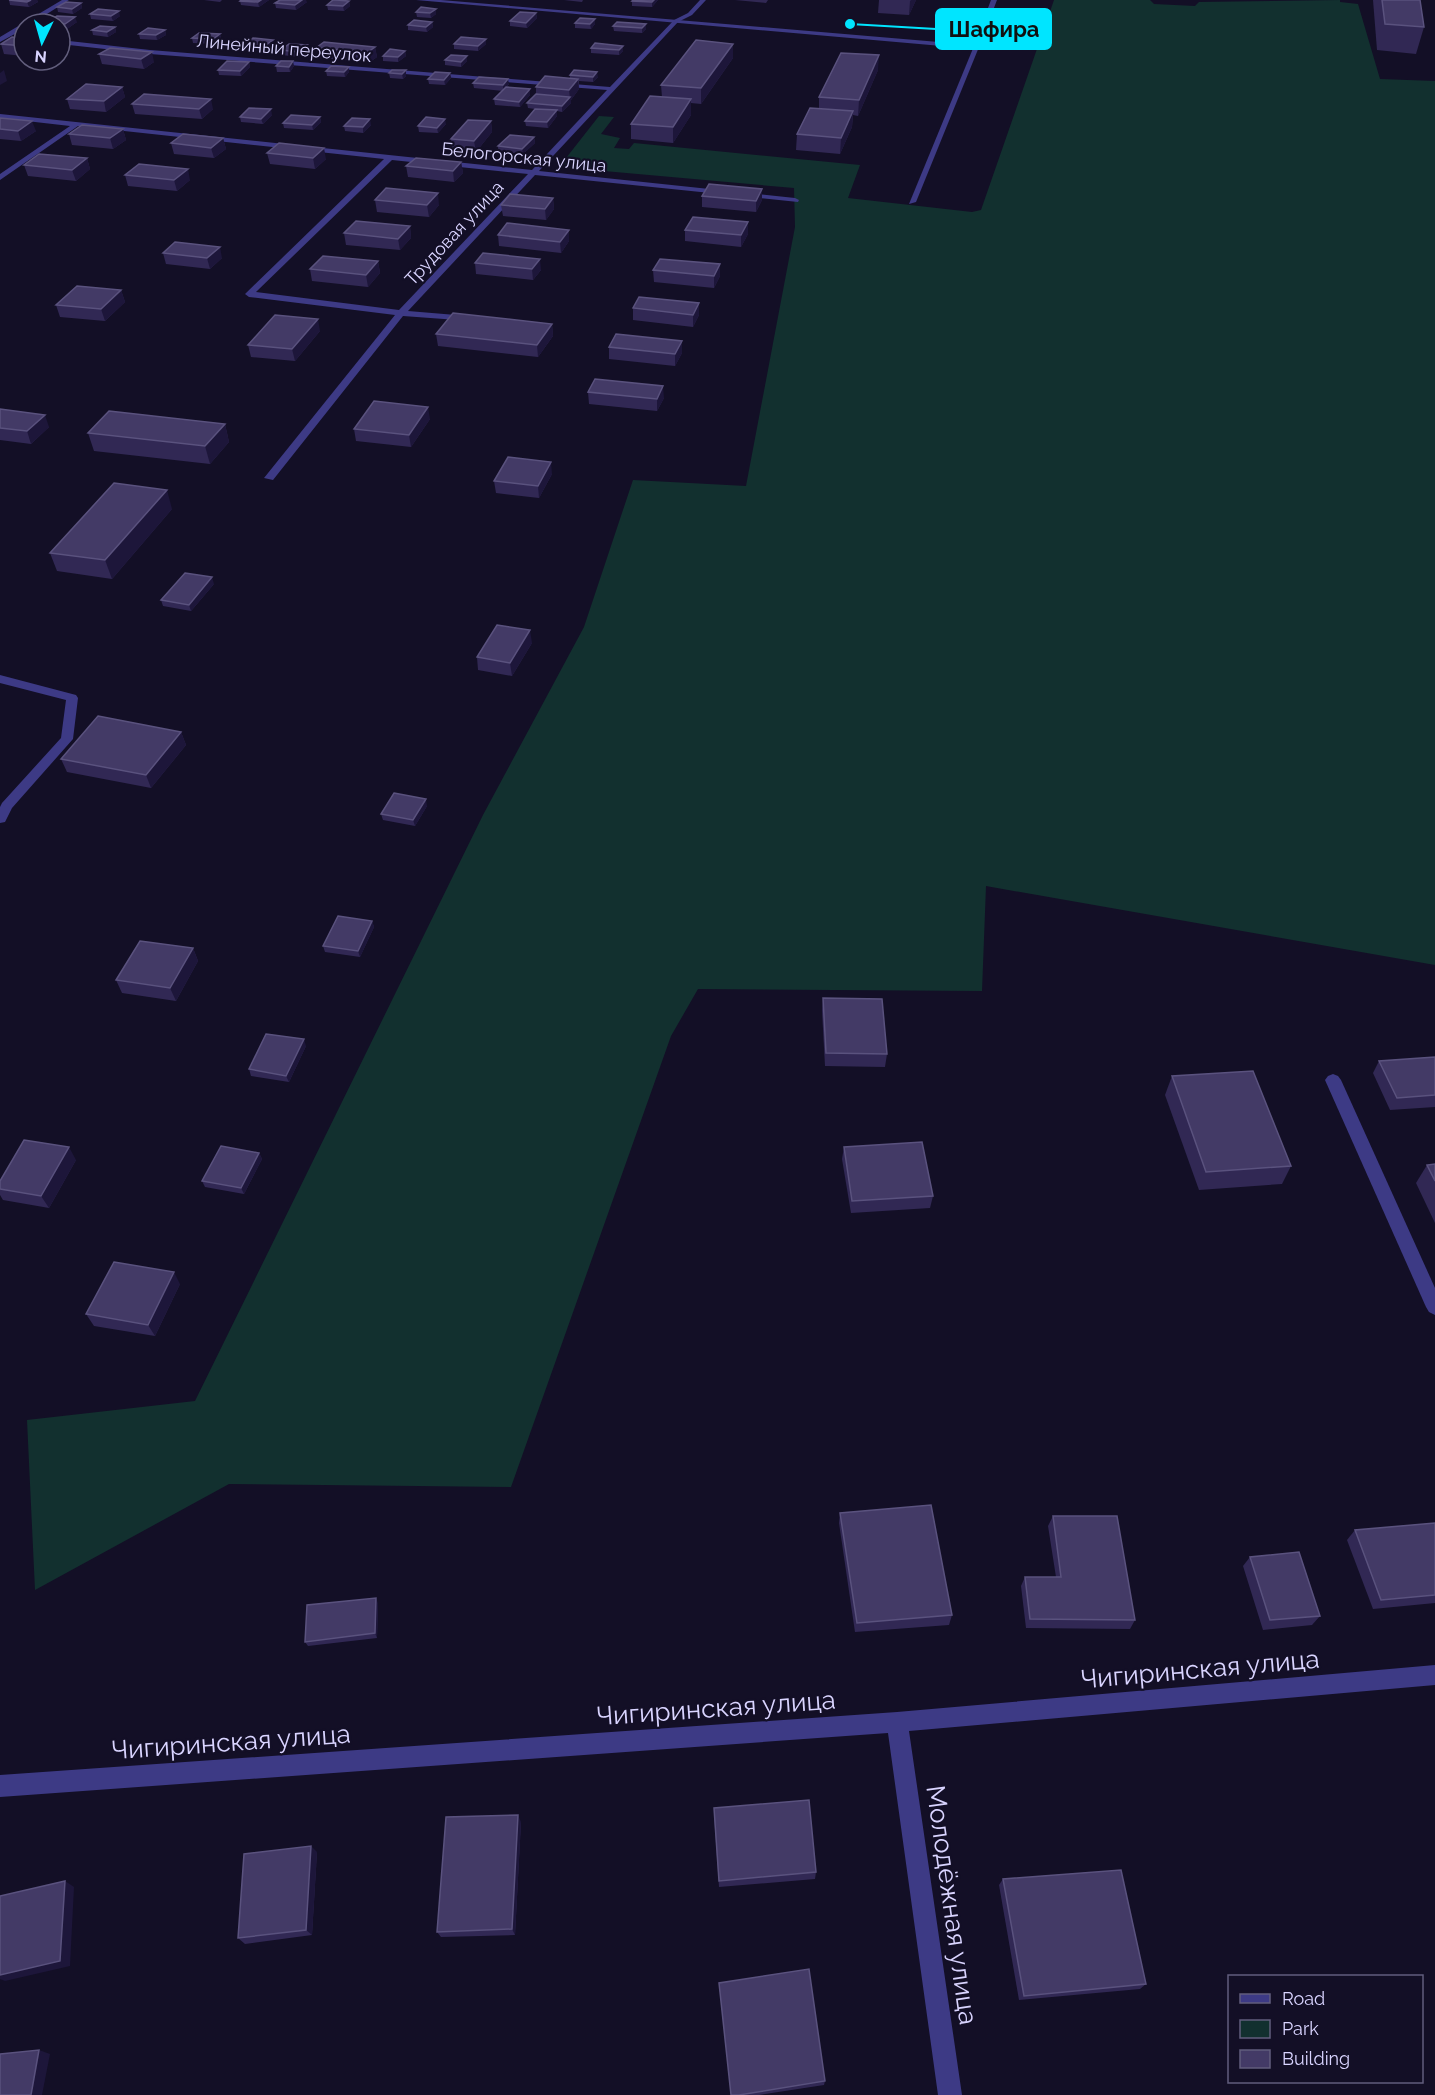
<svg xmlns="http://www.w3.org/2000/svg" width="1435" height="2095" font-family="Raleway,sans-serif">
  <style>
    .green { fill: #12302f }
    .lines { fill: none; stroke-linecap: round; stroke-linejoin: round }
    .minor { fill: #3d3a85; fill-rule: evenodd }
    .tertiary { fill: #3d3a85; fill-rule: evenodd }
    .wall { fill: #312854 }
    .shaded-wall { fill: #1d163a }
    .building { fill: #433a66; stroke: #5a527e; stroke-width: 1.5 }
    .labels { text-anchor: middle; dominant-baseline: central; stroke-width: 4.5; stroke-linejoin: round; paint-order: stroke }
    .far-street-label { font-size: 18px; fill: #d9d4ff; stroke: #130f26 }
    .near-street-label { font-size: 26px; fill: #d9d4ff; stroke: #130f26 }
    .leader { fill: none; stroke: #00e5ff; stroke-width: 2 }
    .callout-dot { fill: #00e5ff; stroke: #130f26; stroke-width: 2 }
    .callout { fill: #00e5ff; stroke: #00e5ff; stroke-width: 2 }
    .callout-label { font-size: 22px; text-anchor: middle; font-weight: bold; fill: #111 }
  </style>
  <rect width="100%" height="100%" fill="#130f26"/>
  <polygon class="green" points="1054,0 1150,0 1154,4 1195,6 1199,2 1340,0 1340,2 1358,4 1380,79 1435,81 1435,965 986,886 982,991 698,989 671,1036 511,1487 229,1484 35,1590 27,1420 195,1401 483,815 584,627 633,480 746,486 795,227 794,188 559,167 599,116 614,117 601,134 620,138 614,148 629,149 634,143 860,165 848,198 972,212 981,210"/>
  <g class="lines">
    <g class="minor">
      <polygon points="62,0 69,0 31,24 24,24 24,29 0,42 0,37"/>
      <path d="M700 0H706L692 15 678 22 539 171 795 198 799 200 798 202 535 175 408 311 468 316 472 319 471 321 403 316 273 480 264 478 395 315 249 297 245 294 384 159 78 126 0 180V174L70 126 0 118V114L532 170 607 90 150 54 60 44V40L150 50 610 87 674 20 688 13ZM392 160 528 174 399 310 256 292Z"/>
      <polygon points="974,46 979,47 916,202 909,204"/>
      <polygon points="0,675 76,695 78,698 73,739 12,808 5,822 0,823 0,807 2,803 61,738 66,700 0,683"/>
      <polygon points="1333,1074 1338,1076 1341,1080 1435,1288 1435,1315 1429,1312 1426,1307 1325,1080 1328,1076"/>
      <polygon points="1435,1665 1435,1685 909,1731 962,2095 938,2095 888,1733 0,1797 0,1775 897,1712"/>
    </g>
    <polygon class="tertiary" points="416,0 441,0 974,45 991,0 997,0 979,47 976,49"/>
  </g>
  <g class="wall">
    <polygon points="9,0 37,0 38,2 29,7 10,5"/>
    <polygon points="204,0 222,0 220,2"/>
    <polygon points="269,0 259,7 241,5 240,1"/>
    <polygon points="564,0 583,0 582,2"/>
    <polygon points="658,0 652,7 632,6 632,1"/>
    <polygon points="735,0 768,0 766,3"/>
    <polygon points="879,0 916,0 909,15 878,13"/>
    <polygon points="1373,0 1420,0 1424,27 1416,54 1377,50"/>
    <polygon points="349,1 350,6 344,11 328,10 327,5"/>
    <polygon points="307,2 296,10 276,8 275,3"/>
    <polygon points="81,3 82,8 73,14 58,12 57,7"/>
    <polygon points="416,12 436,14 431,18 417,17"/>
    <polygon points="536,13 537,18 527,28 510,26 510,21"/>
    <polygon points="90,14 120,16 113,21 91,19"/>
    <polygon points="595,19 595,24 591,29 575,28 575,23"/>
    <polygon points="47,22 77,22 67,29 60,28 60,24 48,24"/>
    <polygon points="432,22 433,27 427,32 408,30 408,25"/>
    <polygon points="646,24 646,29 642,33 614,31 613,26"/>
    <polygon points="115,27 116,32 108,37 93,35 92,30"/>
    <polygon points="165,30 166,35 157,40 140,39 139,34"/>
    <polygon points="220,34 221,39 215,44 193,43 192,38"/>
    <polygon points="24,38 24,56 4,54 1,44"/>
    <polygon points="244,44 274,45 265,51 245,49"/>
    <polygon points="454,44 486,44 478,51 454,49"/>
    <polygon points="733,44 733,58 701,104 691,103 691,115 673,143 631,139 631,124 662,97 661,85"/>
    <polygon points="375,47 377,57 370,62 318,58 316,48"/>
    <polygon points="110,48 154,62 144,69 102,64 99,54"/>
    <polygon points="591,48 623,51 619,55 591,53"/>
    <polygon points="281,50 308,50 299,57 282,55"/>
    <polygon points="405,51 406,56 398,62 383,61 383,56"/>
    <polygon points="445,60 467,61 461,67 445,65"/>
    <polygon points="249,62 250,67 241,76 219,75 218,70"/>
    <polygon points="276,66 294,66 290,72 277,72"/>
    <polygon points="406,70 406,76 403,79 390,78 389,73"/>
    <polygon points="878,70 858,116 853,115 852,127 840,154 796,150 797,134 819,108 819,97"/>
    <polygon points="326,71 349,72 345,77 327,76"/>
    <polygon points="450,73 451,78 445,85 429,84 428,79"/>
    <polygon points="570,75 598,77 593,82 579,81 579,89 571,100 571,103 562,112 557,111 557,116 548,128 526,126 525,121 535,109 528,108 527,103 536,94 536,87 570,78"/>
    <polygon points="473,83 509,84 506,88 530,89 530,95 520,107 495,105 494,99 503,91 474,88"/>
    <polygon points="122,87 125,97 106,112 70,109 67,99"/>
    <polygon points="132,104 213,109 202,119 135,114"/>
    <polygon points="272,115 263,124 241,122 240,117"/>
    <polygon points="320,117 321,122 313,130 284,128 283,123"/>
    <polygon points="0,118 36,131 21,141 0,139"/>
    <polygon points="491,121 492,132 476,152 452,150 451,139"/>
    <polygon points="446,124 438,133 419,132 418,126"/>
    <polygon points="371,125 363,133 345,131 344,126"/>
    <polygon points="123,129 126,140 113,149 72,145 69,134"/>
    <polygon points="534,137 535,143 523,154 498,152 498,146"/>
    <polygon points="223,138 226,149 214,158 174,154 171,143"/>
    <polygon points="267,153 326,159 315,169 270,164"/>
    <polygon points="87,158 90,169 76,181 28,176 24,165"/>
    <polygon points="461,162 463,173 454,182 408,177 406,166"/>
    <polygon points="125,175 190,180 177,191 128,186"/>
    <polygon points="702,196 762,200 756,212 702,207"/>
    <polygon points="553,198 554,209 546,220 503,216 501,205"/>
    <polygon points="375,200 439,205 429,217 377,212"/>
    <polygon points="748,222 748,234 741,247 685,241 685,230"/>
    <polygon points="410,226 411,238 400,250 346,245 344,233"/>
    <polygon points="569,230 569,241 561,253 499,246 498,235"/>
    <polygon points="163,253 222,258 210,269 166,264"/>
    <polygon points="483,253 541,270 533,280 476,274 475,263"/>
    <polygon points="378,261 380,273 368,287 312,281 310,269"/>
    <polygon points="720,264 720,276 714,288 654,282 653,270"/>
    <polygon points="121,290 125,302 105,321 60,317 56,305"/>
    <polygon points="633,308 699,315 693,327 633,320"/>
    <polygon points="552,324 553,336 538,357 438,346 436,334"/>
    <polygon points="320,331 295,361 251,357 248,345"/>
    <polygon points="682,341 682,353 675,366 609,359 609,347"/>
    <polygon points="588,392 664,398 657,411 589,404"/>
    <polygon points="0,409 49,427 31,444 0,440"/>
    <polygon points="430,419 411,447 356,441 354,429"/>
    <polygon points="225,424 229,442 210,464 94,451 88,433"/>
    <polygon points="552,474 539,498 496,493 494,481"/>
    <polygon points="172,509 112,579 57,571 50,553"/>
    <polygon points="214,584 191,611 163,606 161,600"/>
    <polygon points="532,643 512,676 478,670 477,657"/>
    <polygon points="181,732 186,745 151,788 67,772 61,759"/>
    <polygon points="427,806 415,826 383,820 381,814"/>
    <polygon points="372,921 374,927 360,957 325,952 323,946"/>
    <polygon points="193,948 198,961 176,1001 122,993 116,980"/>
    <polygon points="823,998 887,1054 885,1067 825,1066 822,1011"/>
    <polygon points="306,1046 289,1082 251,1076 249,1069"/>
    <polygon points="1435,1057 1435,1107 1390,1110 1373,1073 1379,1061"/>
    <polygon points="1172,1076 1291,1166 1282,1184 1199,1190 1165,1095"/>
    <polygon points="844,1147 933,1196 930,1208 851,1213 842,1159"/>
    <polygon points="259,1153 262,1159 244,1194 205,1187 202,1181"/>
    <polygon points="76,1160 49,1208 3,1200 0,1195 0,1181"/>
    <polygon points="1435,1164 1435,1223 1416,1183 1427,1165"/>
    <polygon points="180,1284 155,1336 94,1326 86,1314"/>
    <polygon points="840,1513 952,1615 949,1625 855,1632 839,1523"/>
    <polygon points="1053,1516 1135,1620 1130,1629 1026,1628 1021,1586 1025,1577 1056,1577 1048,1526"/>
    <polygon points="1435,1523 1435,1603 1373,1609 1347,1540 1355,1530"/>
    <polygon points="1250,1557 1320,1616 1312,1625 1263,1630 1243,1566"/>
    <polygon points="378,1603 377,1638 308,1646 305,1642"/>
    <polygon points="714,1815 816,1872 815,1879 719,1887"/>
    <polygon points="521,1822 515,1935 441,1937 437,1932"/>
    <polygon points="317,1852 312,1935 245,1944 238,1938"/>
    <polygon points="1003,1879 1146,1984 1140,1989 1019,2000 999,1885"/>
    <polygon points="719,1983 825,2081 824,2085 759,2095 731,2095"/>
  </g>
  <g class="shaded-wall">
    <polygon points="31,0 37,0 38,2 29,7 27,2"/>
    <polygon points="261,0 269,0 259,7 258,2"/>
    <polygon points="302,0 306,0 307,2 296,10 295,5"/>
    <polygon points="654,0 658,0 652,7 652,2"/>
    <polygon points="911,0 916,0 909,15 910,1"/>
    <polygon points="349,1 350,6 344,11 343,6"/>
    <polygon points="81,3 82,8 73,14 72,9"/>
    <polygon points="436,9 436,14 431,18 430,13"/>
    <polygon points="119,11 120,16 113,21 111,16"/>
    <polygon points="536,13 537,18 527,28 526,23"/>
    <polygon points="75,17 77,22 67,29 65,24"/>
    <polygon points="595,19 595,24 591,29 590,24"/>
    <polygon points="432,22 433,27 427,32 426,27"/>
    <polygon points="646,24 646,29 642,33 642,28"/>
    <polygon points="115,27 116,32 108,37 107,32"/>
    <polygon points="165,30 166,35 157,40 156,35"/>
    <polygon points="220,34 221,39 215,44 213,39"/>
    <polygon points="486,39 486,44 478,51 478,46"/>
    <polygon points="273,40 274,45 265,51 264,46"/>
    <polygon points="733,44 733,58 701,104 701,88"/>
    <polygon points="307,45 308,50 299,57 298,52"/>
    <polygon points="623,46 623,51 619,55 619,50"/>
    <polygon points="375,47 377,57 370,62 368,52"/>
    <polygon points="405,51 406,56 398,62 398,57"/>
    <polygon points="152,52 154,62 144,69 141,59"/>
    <polygon points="879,55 878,70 858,116 859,100"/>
    <polygon points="467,56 467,61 461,67 461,62"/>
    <polygon points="293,61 294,66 290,72 289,67"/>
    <polygon points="249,62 250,67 241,76 240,71"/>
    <polygon points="349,67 349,72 345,77 344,72"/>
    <polygon points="4,70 7,81 0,85 0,73"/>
    <polygon points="406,70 406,76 403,79 402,74"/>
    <polygon points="597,72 598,77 593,82 593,77"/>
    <polygon points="450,73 451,78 445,85 444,80"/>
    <polygon points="508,79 509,84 503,91 503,85"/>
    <polygon points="578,79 579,89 571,100 571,103 562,112 562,106 570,98 569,90"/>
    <polygon points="122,87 125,97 106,112 104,101"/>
    <polygon points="530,89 530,95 520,107 519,102"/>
    <polygon points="211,99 213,109 202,119 199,109"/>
    <polygon points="691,99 691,115 673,143 673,127"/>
    <polygon points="271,109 272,115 263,124 261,119"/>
    <polygon points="557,110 557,116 548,128 547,122"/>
    <polygon points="853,111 852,127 840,154 841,138"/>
    <polygon points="320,117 321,122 313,130 312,125"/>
    <polygon points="370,119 371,125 363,133 363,127"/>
    <polygon points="445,119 446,124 438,133 437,128"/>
    <polygon points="32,121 36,131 21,141 18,131"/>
    <polygon points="491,121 492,132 476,152 474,141"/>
    <polygon points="123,129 126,140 113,149 110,138"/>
    <polygon points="534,137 535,143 523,154 522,149"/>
    <polygon points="223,138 226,149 214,158 211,148"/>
    <polygon points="324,148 326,159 315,169 313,158"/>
    <polygon points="87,158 90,169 76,181 72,170"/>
    <polygon points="461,162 463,173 454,182 453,171"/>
    <polygon points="188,169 190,180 177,191 174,180"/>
    <polygon points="762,189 762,200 756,212 756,201"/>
    <polygon points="438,193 439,205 429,217 427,205"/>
    <polygon points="553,198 554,209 546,220 545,209"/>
    <polygon points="748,222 748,234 741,247 741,235"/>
    <polygon points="410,226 411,238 400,250 398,239"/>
    <polygon points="569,230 569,241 561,253 560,242"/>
    <polygon points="220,247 222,258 210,269 207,258"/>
    <polygon points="540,259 541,270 533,280 532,269"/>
    <polygon points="378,261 380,273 368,287 366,275"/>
    <polygon points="720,264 720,276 714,288 714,276"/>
    <polygon points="121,290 125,302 105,321 101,309"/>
    <polygon points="699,303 699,315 693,327 693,315"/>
    <polygon points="318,319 320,331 295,361 292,349"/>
    <polygon points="552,324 553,336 538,357 537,345"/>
    <polygon points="682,341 682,353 675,366 675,354"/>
    <polygon points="663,386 664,398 657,411 657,399"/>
    <polygon points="428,407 430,419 411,447 409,435"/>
    <polygon points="45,415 49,427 31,444 27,431"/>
    <polygon points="225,424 229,442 210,464 205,446"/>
    <polygon points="551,462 552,474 539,498 538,486"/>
    <polygon points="167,490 172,509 112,579 105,560"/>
    <polygon points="212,577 214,584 191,611 189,605"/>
    <polygon points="530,630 532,643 512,676 510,663"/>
    <polygon points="181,732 186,745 151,788 146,775"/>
    <polygon points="426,799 427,806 415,826 413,820"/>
    <polygon points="372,921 374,927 360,957 358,951"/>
    <polygon points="193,948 198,961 176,1001 170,988"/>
    <polygon points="304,1039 306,1046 289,1082 286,1076"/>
    <polygon points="69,1147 76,1160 49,1208 41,1196"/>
    <polygon points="259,1153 262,1159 244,1194 241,1188"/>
    <polygon points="174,1272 180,1284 155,1336 148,1325"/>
    <polygon points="376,1598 378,1603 377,1638 375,1633"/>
    <polygon points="518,1815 521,1822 515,1935 512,1929"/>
    <polygon points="311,1846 317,1852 312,1935 306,1930"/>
    <polygon points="65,1881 74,1887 70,1966 5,1981 0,1979 0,1975"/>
    <polygon points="39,2050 50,2054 42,2095 31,2095"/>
  </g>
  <g class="building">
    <polygon points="9,0 31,0 27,2"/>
    <polygon points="241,0 261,0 258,2 240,1"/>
    <polygon points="280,0 302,0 295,5 275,3"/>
    <polygon points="333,0 336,0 349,1 343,6 327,5"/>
    <polygon points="633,0 654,0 652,2 632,1"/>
    <polygon points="1382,0 1420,0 1424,27 1385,24"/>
    <polygon points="66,2 81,3 72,9 57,7"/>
    <polygon points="421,7 436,9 430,13 416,12"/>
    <polygon points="98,9 119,11 111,16 90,14"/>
    <polygon points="520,12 536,13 526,23 510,21"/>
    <polygon points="57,16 75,17 65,24 47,22"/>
    <polygon points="580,18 595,19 590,24 575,23"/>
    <polygon points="414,20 432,22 426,27 408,25"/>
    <polygon points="617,22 646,24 642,28 613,26"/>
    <polygon points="100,26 115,27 107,32 92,30"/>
    <polygon points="148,28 165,30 156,35 139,34"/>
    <polygon points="199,33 220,34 213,39 192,38"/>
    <polygon points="12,37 24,38 24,46 1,44"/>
    <polygon points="461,37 486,39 478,46 454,44"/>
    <polygon points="253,38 273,40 264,46 244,44"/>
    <polygon points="696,40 733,44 701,88 661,85"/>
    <polygon points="324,42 375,47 368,52 316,48"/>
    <polygon points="595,43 623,46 619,50 591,48"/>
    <polygon points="289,44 307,45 298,52 281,50"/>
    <polygon points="110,48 152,52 141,59 99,54"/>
    <polygon points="390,49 405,51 398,57 383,56"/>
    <polygon points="841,53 879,55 859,100 819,97"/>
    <polygon points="451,55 467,56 461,62 445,60"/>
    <polygon points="227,61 249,62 240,71 218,70"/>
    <polygon points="281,61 293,61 289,67 276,66"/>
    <polygon points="331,66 349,67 344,72 326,71"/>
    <polygon points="392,70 406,70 402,74 389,73"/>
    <polygon points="574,70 597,72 593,77 570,75"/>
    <polygon points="435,72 450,73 444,80 428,79"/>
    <polygon points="545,76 578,79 569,90 536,87"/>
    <polygon points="479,77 508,79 503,85 473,83"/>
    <polygon points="86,84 122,87 104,101 67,99"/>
    <polygon points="506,87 530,89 519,102 494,99"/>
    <polygon points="144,94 211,99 199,109 132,104"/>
    <polygon points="536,94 570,97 562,106 527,103"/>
    <polygon points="650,96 691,99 673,127 631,124"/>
    <polygon points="249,108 271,109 261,119 240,117"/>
    <polygon points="810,108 853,111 841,138 797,134"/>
    <polygon points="535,109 557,110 547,122 525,121"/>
    <polygon points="291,115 320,117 312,125 283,123"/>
    <polygon points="426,117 445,119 437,128 418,126"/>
    <polygon points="0,118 32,121 18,131 0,129"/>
    <polygon points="352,118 370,119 363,127 344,126"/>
    <polygon points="468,120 491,121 474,141 451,139"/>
    <polygon points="82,125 123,129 110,138 69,134"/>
    <polygon points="183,134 223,138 211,148 171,143"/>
    <polygon points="510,135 534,137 522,149 498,146"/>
    <polygon points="279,143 324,148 313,158 267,153"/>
    <polygon points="39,154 87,158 72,170 24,165"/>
    <polygon points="416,158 461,162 453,171 406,166"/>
    <polygon points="139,164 188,169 174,180 125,175"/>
    <polygon points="709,184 762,189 756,201 702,196"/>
    <polygon points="386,188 438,193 427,205 375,200"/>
    <polygon points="510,194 553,198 545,209 501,205"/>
    <polygon points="693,217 748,222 741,235 685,230"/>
    <polygon points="356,221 410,226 398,239 344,233"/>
    <polygon points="507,223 569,230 560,242 498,235"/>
    <polygon points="175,242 220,247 207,258 163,253"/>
    <polygon points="483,253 540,259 532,269 475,263"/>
    <polygon points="323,256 378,261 366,275 310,269"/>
    <polygon points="660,259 720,264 714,276 653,270"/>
    <polygon points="77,286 121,290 101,309 56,305"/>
    <polygon points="639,297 699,303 693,315 633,308"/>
    <polygon points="453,313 552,324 537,345 436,334"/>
    <polygon points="275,315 318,319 292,349 248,345"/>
    <polygon points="616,334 682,341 675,354 609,347"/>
    <polygon points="595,379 663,386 657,399 588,392"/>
    <polygon points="374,401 428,407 409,435 354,429"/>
    <polygon points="0,409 45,415 27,431 0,428"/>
    <polygon points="109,411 225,424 205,446 88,433"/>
    <polygon points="508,457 551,462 538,486 494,481"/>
    <polygon points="114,483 167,490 105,560 50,553"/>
    <polygon points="185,573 212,577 189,605 161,600"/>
    <polygon points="497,625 530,630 510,663 477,657"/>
    <polygon points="98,716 181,732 146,775 61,759"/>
    <polygon points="394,793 426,799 413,820 381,814"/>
    <polygon points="338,916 372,921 358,951 323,946"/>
    <polygon points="140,941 193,948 170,988 116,980"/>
    <polygon points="823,998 882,999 887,1054 826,1053"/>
    <polygon points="266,1034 304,1039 286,1076 249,1069"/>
    <polygon points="1435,1057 1435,1095 1397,1098 1379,1061"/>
    <polygon points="1253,1071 1291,1166 1206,1172 1172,1076"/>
    <polygon points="24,1140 69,1147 41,1196 0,1189 0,1181"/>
    <polygon points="922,1142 933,1196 852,1201 844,1147"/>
    <polygon points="221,1146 259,1153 241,1188 202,1181"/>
    <polygon points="1435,1164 1435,1181 1427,1165"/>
    <polygon points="114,1262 174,1272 148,1325 86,1314"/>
    <polygon points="931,1505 952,1615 857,1623 840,1513"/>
    <polygon points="1053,1516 1117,1516 1135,1620 1030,1619 1025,1577 1061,1577"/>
    <polygon points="1435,1523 1435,1595 1381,1600 1355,1530"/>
    <polygon points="1299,1552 1320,1616 1270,1620 1250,1557"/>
    <polygon points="376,1598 375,1633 305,1642 307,1605"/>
    <polygon points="809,1800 816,1872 719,1881 714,1808"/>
    <polygon points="518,1815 512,1929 437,1932 446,1817"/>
    <polygon points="311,1846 306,1930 238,1938 244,1854"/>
    <polygon points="1121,1870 1146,1984 1024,1996 1003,1879"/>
    <polygon points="65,1881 60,1961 0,1975 0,1896"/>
    <polygon points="809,1969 825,2081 739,2095 731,2095 719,1983"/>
    <polygon points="39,2050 31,2095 0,2095 0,2054"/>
  </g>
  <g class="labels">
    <g class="far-street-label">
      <text transform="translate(284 48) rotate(5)">Линейный переулок</text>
      <text transform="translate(524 157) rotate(6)">Белогорская улица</text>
      <text transform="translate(454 233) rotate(-47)">Трудовая улица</text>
    </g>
    <g class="near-street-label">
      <text transform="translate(1200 1669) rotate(-5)">Чигиринская улица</text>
      <text transform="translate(716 1708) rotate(-4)">Чигиринская улица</text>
      <text transform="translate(231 1742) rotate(-4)">Чигиринская улица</text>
      <text transform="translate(952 1905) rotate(82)">Молодёжная улица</text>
    </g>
  </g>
  <path class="leader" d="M850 24L936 29"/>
  <circle class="callout-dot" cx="850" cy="24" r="6"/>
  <rect class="callout" x="936" y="9" width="115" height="40" rx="6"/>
  <g class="callout-label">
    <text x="994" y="37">Шафира</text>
  </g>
  <rect x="1228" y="1975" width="195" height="108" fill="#130f26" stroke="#625e7d" stroke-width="1.5"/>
  <rect x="1240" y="1994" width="30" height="9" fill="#3d3a85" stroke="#625e7d" stroke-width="1.5"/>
  <text x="1282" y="2005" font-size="18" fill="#d9d4ff">Road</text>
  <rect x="1240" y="2020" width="30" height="18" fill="#12302f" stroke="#625e7d" stroke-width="1.5"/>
  <text x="1282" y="2035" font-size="18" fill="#d9d4ff">Park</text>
  <rect x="1240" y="2050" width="30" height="18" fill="#433a66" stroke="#625e7d" stroke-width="1.5"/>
  <text x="1282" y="2065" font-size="18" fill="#d9d4ff">Building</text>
  <g transform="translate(42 42) rotate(185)"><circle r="28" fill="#130f26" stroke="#625e7d" stroke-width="1.5"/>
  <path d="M0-4.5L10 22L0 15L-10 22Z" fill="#00e5ff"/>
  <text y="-9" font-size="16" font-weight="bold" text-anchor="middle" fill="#d9d4ff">N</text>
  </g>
</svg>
